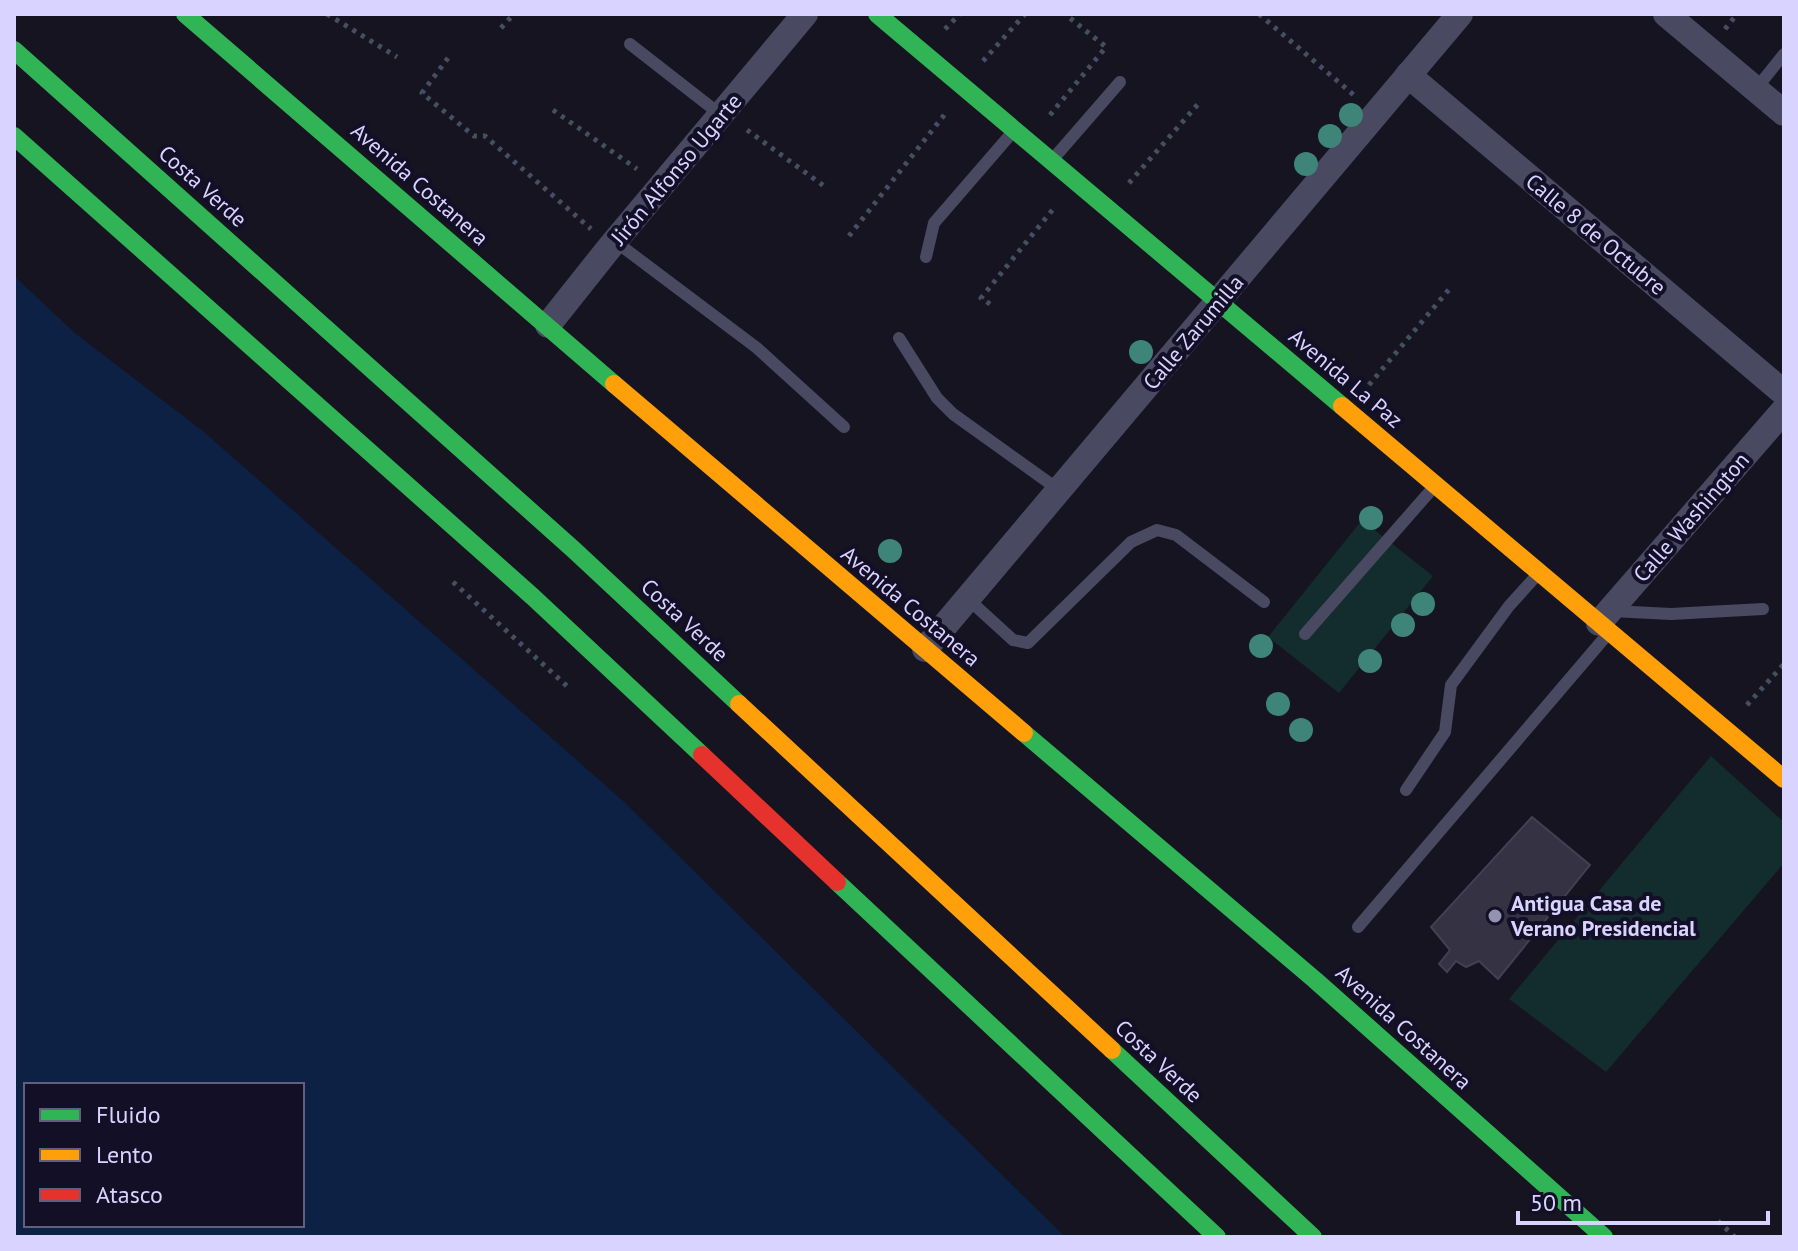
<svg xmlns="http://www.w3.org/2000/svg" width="1798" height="1251" font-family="'PT Sans',sans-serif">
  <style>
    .green { fill: #132c2d }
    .water { fill: #0d2144; fill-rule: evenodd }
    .building { fill: #343243; stroke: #433f54; stroke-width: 2 }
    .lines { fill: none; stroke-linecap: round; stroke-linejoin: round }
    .path { stroke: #44505f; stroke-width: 5; stroke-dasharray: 4 6; stroke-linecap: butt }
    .lane { stroke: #4a4962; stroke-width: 12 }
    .street { stroke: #4a4962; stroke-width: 26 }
    .fast { stroke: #30b455; stroke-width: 18 }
    .slow { stroke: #ff9f0a; stroke-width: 18 }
    .jam { stroke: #e5322d; stroke-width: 18 }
    .tree { fill: #3e8478 }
    .poi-dot { fill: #9591b1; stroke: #130f26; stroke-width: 3 }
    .labels { text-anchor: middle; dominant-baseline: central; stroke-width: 8; stroke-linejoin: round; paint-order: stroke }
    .street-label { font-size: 22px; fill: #d9d4ff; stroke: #130f26 }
    .poi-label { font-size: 22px; font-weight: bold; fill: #d9d4ff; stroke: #130f26; text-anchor: start }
  </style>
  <rect width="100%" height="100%" fill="#161421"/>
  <g class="green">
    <polygon points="1362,520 1433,576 1339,693 1268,637"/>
    <polygon points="1711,756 1784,822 1784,863 1606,1072 1509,999"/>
  </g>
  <path class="water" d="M14 276 76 334 204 432 622 800 1065 1237H14ZM26 1085H302V1225H26Z"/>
  <polygon class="building" points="1532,817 1590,865 1498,979 1479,961 1466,967 1456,961 1447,972 1439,964 1450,950 1431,927"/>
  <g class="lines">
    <g class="path">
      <polyline points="327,14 397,57"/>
      <polyline points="1259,14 1355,96"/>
      <polyline points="501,28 514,14"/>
      <polyline points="945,29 960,14"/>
      <polyline points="1725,29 1737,14"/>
      <polyline points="448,58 422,93 474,136 485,136 591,229"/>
      <polyline points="983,61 1025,14"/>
      <polyline points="553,110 637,169"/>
      <polyline points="1050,115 1106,47 1065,14"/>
      <polyline points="747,130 824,186"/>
      <polyline points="1129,183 1199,103"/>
      <polyline points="849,236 945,114"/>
      <polyline points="990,304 981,298 1054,208"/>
      <polyline points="1369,385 1451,287"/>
      <polyline points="453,582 569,688"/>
      <polyline points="1747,705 1784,664"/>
      <polyline points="1718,1221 1735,1237"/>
    </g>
    <g class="lane">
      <polyline points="630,44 721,115"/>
      <polyline points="1756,89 1784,54"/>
      <polyline points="1053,159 1120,82"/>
      <polyline points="616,242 757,348 844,427"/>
      <polyline points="926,257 934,223 1011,134"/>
      <polyline points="899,338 937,398 953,414 1059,490"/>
      <polyline points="968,599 1013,640 1028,643 1131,542 1157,530 1176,535 1264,602"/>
      <polyline points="1612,611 1671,614 1763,609"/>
      <polyline points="1305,634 1433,488"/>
      <polyline points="1406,790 1445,732 1451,685 1509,606 1537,575"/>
      <polyline points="1358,927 1607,635"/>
    </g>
    <g class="street">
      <polyline points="1666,14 1784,113"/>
      <polyline points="1408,75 1784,393"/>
      <polyline points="548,325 610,247 805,14"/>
      <polyline points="1599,623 1784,410"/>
      <polyline points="925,649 1460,14"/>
    </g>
    <g class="fast">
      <polyline points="185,14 614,384"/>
      <polyline points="877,14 1342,406"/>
      <polyline points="14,50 574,550 739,704"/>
      <polyline points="14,136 533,597 702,755"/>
      <polyline points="1024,733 1315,980 1604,1237"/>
      <polyline points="837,882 1217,1237"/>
      <polyline points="1112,1050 1313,1237"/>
    </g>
    <g class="slow">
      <polyline points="614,384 1024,733"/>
      <polyline points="1342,406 1784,779"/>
      <polyline points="739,704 1112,1050"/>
    </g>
    <polyline class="jam" points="702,755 837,882"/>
  </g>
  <g class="tree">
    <circle cx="1351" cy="115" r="12"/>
    <circle cx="1330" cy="136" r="12"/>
    <circle cx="1306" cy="164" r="12"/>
    <circle cx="1141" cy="352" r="12"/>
    <circle cx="1371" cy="518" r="12"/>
    <circle cx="890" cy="551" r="12"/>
    <circle cx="1423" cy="604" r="12"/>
    <circle cx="1403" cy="625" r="12"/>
    <circle cx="1261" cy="646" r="12"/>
    <circle cx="1370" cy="661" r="12"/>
    <circle cx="1278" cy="704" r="12"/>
    <circle cx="1301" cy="730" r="12"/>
  </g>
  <circle class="poi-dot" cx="1495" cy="916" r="8"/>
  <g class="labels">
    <g class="street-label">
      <text transform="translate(676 169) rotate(-50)">Jirón Alfonso Ugarte</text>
      <text transform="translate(420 184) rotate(41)">Avenida Costanera</text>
      <text transform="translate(203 186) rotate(42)">Costa Verde</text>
      <text transform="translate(1596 234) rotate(40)">Calle 8 de Octubre</text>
      <text transform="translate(1193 332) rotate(-50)">Calle Zarumilla</text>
      <text transform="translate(1346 378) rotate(40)">Avenida La Paz</text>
      <text transform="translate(1691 517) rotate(-49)">Calle Washington</text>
      <text transform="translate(911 606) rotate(40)">Avenida Costanera</text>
      <text transform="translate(685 620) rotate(43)">Costa Verde</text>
      <text transform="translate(1404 1027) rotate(42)">Avenida Costanera</text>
      <text transform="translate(1159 1061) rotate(43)">Costa Verde</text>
    </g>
    <g class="poi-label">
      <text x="1511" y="903">Antigua Casa de<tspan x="1511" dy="25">Verano Presidencial</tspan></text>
    </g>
  </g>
  <rect width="1798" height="1251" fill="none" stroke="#d9d4ff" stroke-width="32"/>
  <rect x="24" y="1083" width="280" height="144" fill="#130f26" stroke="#625e7d" stroke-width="2"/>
  <rect x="40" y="1109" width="40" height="12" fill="#30b455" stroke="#625e7d" stroke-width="2"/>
  <text x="96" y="1123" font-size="24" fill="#d9d4ff">Fluido</text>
  <rect x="40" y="1149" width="40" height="12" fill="#ff9f0a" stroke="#625e7d" stroke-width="2"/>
  <text x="96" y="1163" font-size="24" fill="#d9d4ff">Lento</text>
  <rect x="40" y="1189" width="40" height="12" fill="#e5322d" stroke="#625e7d" stroke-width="2"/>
  <text x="96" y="1203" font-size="24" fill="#d9d4ff">Atasco</text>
  <path d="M1518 1211v12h250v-12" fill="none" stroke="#d9d4ff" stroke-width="4"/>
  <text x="1530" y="1211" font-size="24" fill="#d9d4ff" stroke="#130f26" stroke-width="6" paint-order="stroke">50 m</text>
</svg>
